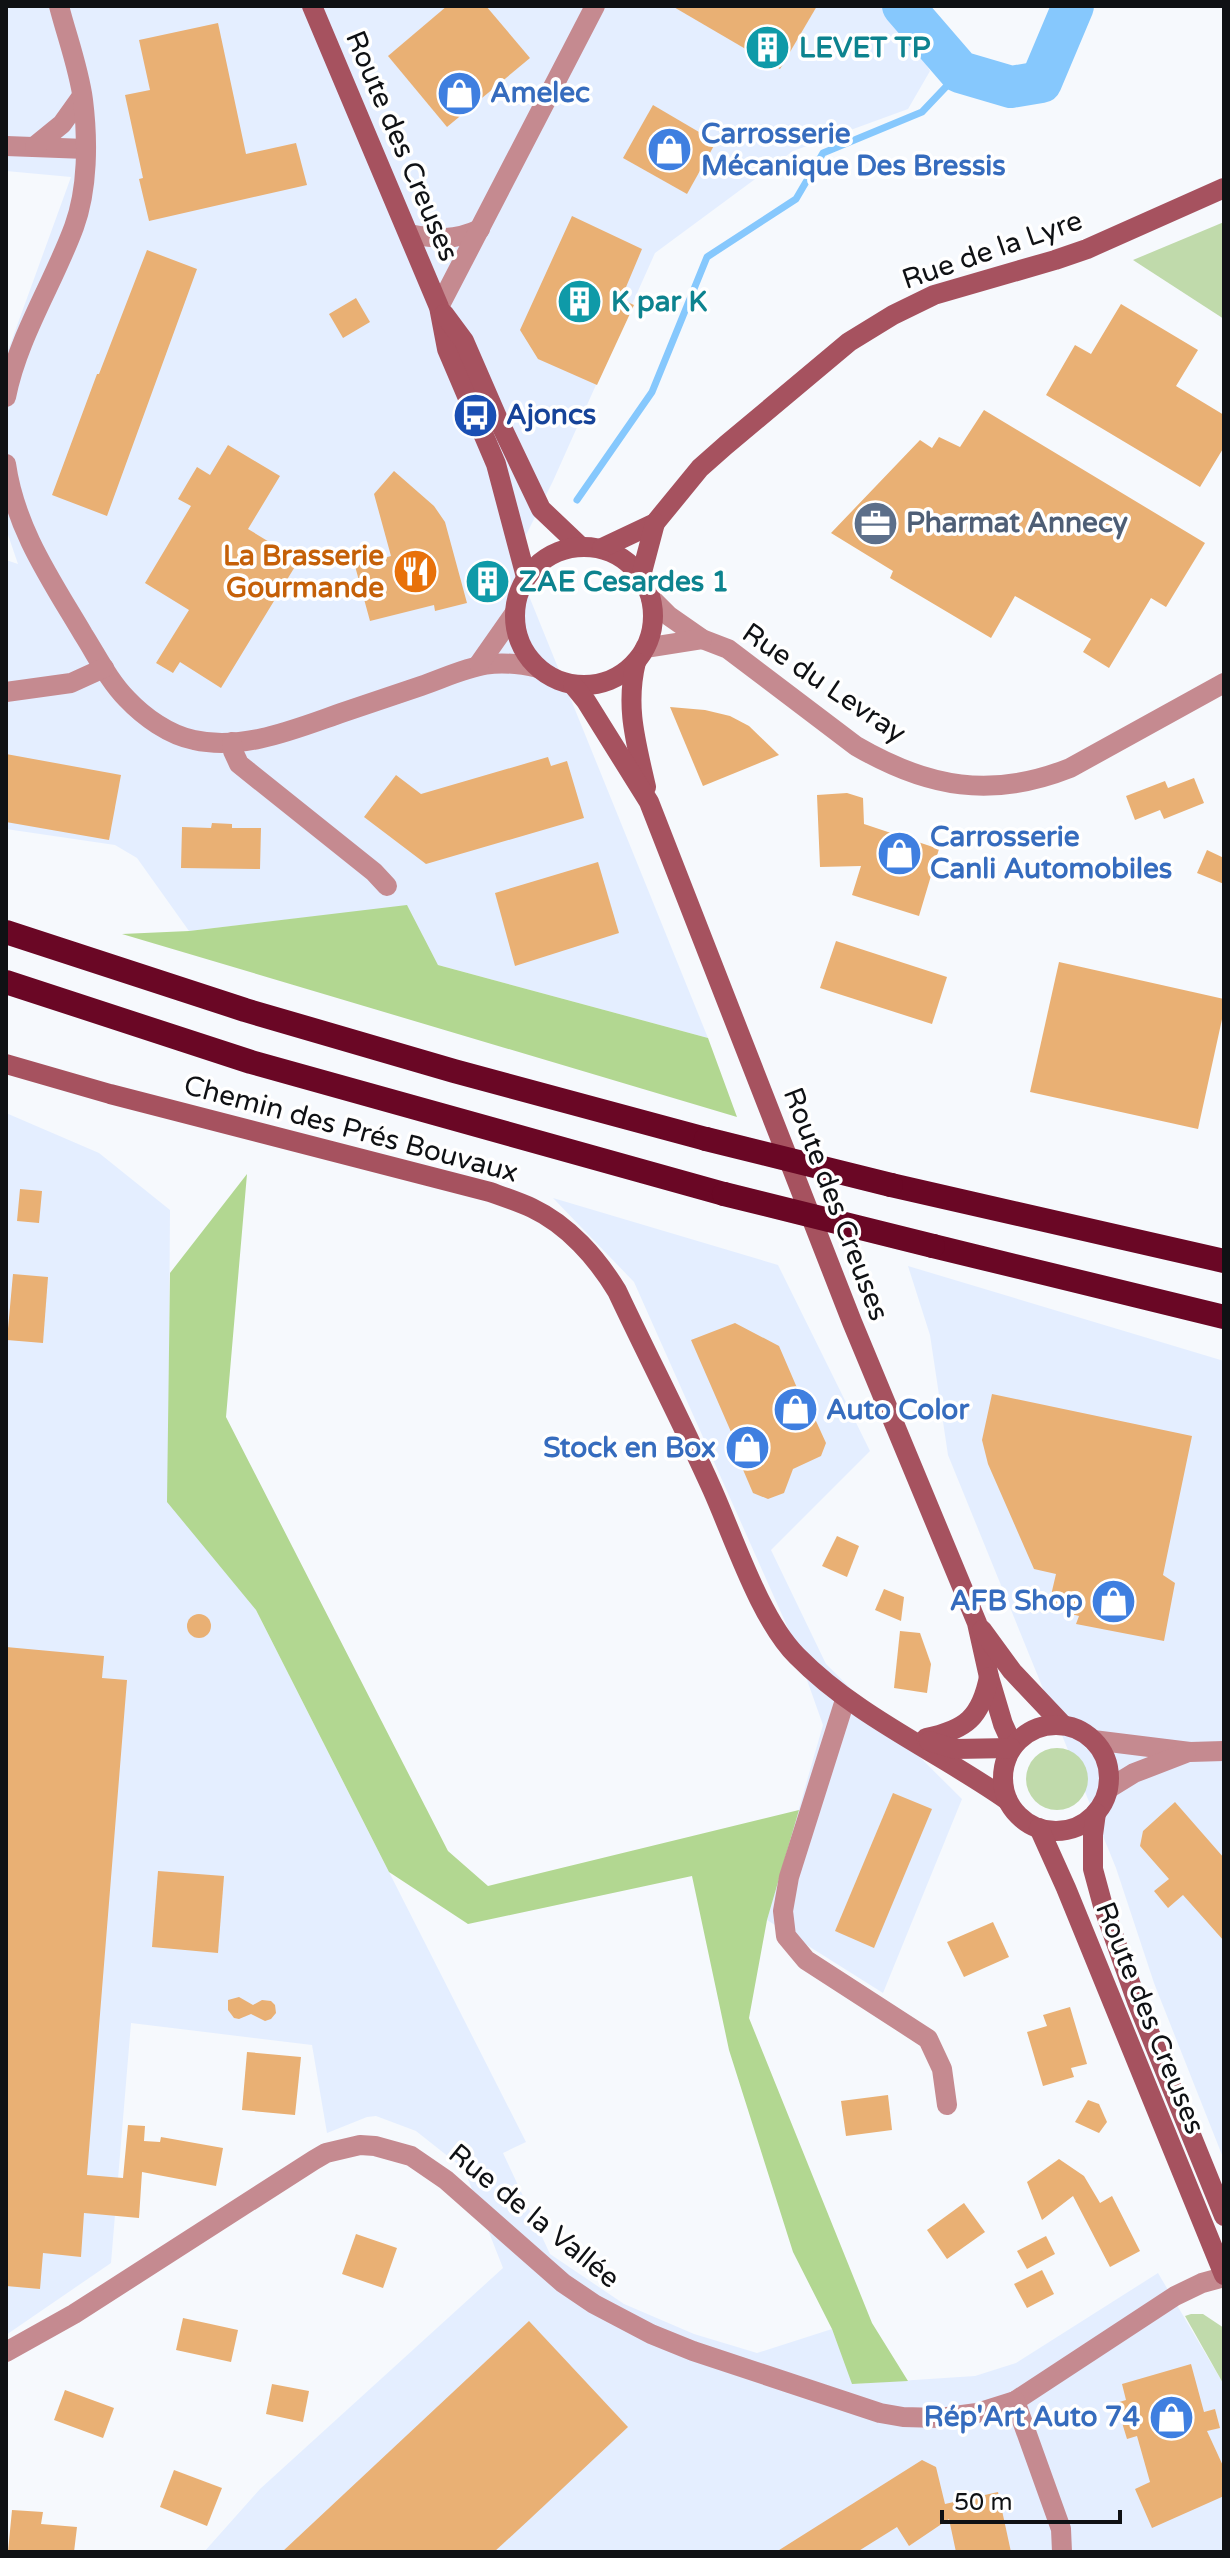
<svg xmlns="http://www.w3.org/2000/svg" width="1230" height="2558" font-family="'Varela Round',sans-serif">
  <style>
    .built { fill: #e4eeff }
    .green { fill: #c0daab }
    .forest { fill: #b2d791 }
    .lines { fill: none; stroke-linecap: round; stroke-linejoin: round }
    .stream { stroke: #86c8fd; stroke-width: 7 }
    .river { stroke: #86c8fd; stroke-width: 42 }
    .building { fill: #e9b074 }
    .street { stroke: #c58a90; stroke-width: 20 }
    .secondary { stroke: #a6525f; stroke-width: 20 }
    .highway { stroke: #6a0725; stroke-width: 24 }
    .highway-bridge { stroke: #6a0725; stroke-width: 24 }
    .labels { text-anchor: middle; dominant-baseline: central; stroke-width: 7; stroke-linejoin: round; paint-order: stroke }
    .culture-label { font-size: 28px; font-weight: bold; fill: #0d838f; stroke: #fff; text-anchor: start }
    .shop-label { font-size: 28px; font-weight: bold; fill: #366cbe; stroke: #fff; text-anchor: start }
    .street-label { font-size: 28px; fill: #0f1114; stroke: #fff }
    .transit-label { font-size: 28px; font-weight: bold; fill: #164399; stroke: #fff; text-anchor: start }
    .service-label { font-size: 28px; font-weight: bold; fill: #4e5e75; stroke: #fff; text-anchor: start }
    .food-label { font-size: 28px; font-weight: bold; fill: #c56008; stroke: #fff; text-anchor: end }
  </style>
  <rect width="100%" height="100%" fill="#f6f9fd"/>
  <g class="built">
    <polygon points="6,6 891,6 930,71 908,109 793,151 655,253 553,481 514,559 708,1038 438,965 407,906 189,931 137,858 115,845 6,829 6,560 18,564 6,529 6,356 71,177 6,171"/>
    <polygon points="6,1113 99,1153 170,1210 168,1502 256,1610 389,1872 526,2142 503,2153 550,2254 624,2304 694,2334 757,2353 832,2329 853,2384 975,2376 1016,2363 1158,2273 1224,2385 1224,2552 204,2552 260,2489 503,2268 464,2169 416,2131 376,2116 367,2117 327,2133 312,2045 131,2023 111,2263 6,2335"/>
    <polygon points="553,1198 778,1265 870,1451 771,1550 826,1664 962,1799 883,1993 767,1920 823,1725 791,1635 634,1282"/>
    <polygon points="908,1266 1224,1361 1224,2160 1154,1983 1116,1868 948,1455 930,1335"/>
  </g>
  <g class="green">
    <polygon points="1224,222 1224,319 1133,260"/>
    <circle cx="1057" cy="1779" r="31"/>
    <polygon points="1191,2314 1203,2314 1224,2328 1224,2385 1185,2316"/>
  </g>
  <g class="forest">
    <polygon points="407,905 438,965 708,1038 737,1117 122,934 189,931"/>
    <polygon points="247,1174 226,1417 448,1851 488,1886 799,1810 767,1920 749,2018 872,2323 908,2381 852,2384 832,2329 793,2252 729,2050 692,1876 468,1924 389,1872 256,1610 167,1502 170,1273"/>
  </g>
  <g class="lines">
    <polyline class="stream" points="577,500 652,392 707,257 796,199 823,153 922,112 960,72"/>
    <polyline class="river" points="903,6 960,72 1011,87 1041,82 1073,6"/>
  </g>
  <g class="building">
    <polygon points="447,6 486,6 530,58 447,127 388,56"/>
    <polygon points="672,6 817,6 780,69"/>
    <polygon points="218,23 246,154 296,143 307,185 149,221 139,179 143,178 125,95 150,90 139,40"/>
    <polygon points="653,105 716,142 687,194 623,158"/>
    <polygon points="572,216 642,249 621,299 634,305 597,385 538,359 520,330"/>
    <polygon points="147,250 197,269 107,516 52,495 97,374 99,374"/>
    <polygon points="356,298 370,322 343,338 329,314"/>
    <polygon points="1121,304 1198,350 1176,386 1224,415 1224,447 1200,487 1046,395 1075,345 1091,354"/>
    <polygon points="984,410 1205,543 1166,607 1151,598 1109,668 1083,652 1091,639 1015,596 991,638 890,578 893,571 831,533 920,440 932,448 939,437 960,447"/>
    <polygon points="228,445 280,476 248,529 299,560 221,688 180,662 173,673 156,663 189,610 145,583 191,506 178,499 188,482 197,467 210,475"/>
    <polygon points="394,471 434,506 445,522 467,603 435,611 434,605 370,621 355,566 391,556 374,494"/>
    <polygon points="670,707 705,710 730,716 749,726 779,755 703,786"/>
    <polygon points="6,754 121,775 109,840 6,822"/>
    <polygon points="548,757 551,766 567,761 584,818 426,864 364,817 396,775 421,794"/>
    <polygon points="1194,778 1204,803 1164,819 1160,810 1135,820 1126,796 1165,781 1168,788"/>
    <polygon points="847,793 863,798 864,824 939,849 919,916 852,895 861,866 820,867 817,795"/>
    <polygon points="212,823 232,824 232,828 261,828 260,869 181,868 182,827 211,828"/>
    <polygon points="1207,850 1224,858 1224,884 1197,873"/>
    <polygon points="598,862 619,933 515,966 495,893"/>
    <polygon points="836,941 947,977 932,1024 820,988"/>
    <polygon points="1059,962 1224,999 1224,1010 1198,1129 1030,1092"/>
    <polygon points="20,1189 42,1191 39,1223 17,1221"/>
    <polygon points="13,1274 48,1277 43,1343 7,1340"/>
    <polygon points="735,1323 779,1346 807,1411 811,1410 826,1443 821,1456 793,1469 784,1493 768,1499 753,1493 741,1465 745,1464 691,1340"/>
    <polygon points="992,1394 1192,1436 1163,1575 1175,1583 1164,1641 1076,1624 1079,1616 1048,1608 1056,1574 1034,1569 988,1464 982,1440"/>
    <polygon points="837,1536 859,1546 847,1577 822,1566"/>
    <polygon points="884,1589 904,1597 901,1621 875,1610"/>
    <circle cx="199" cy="1626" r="12"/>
    <polygon points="900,1631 920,1633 931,1664 927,1693 894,1688"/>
    <polygon points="6,1647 104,1656 102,1678 127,1680 87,2175 123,2178 128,2125 145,2126 144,2141 160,2142 161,2137 223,2148 216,2186 142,2172 139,2218 84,2213 81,2257 43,2253 40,2289 6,2286"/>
    <polygon points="893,1793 932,1809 874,1948 835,1931"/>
    <polygon points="1175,1802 1224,1858 1224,1941 1183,1895 1168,1908 1154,1891 1169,1879 1140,1846 1143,1831"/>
    <polygon points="158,1871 224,1876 218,1953 152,1947"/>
    <polygon points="993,1922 1009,1957 964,1977 947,1942"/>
    <polygon points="239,1997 253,2005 262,2000 271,2001 275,2005 276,2013 271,2019 265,2021 251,2014 239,2019 234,2018 228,2010 228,2000"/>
    <polygon points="1070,2007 1087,2064 1071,2068 1074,2077 1043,2086 1027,2032 1047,2026 1043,2015"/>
    <polygon points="247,2052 301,2057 295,2115 242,2110"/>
    <polygon points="888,2095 892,2130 846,2136 841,2101"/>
    <polygon points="1088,2100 1099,2104 1107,2122 1099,2133 1075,2122"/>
    <polygon points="1059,2159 1084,2176 1100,2203 1112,2196 1140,2251 1110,2267 1073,2196 1042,2220 1027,2182"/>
    <polygon points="964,2203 985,2232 947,2259 927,2230"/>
    <polygon points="356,2234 397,2248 383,2288 342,2274"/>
    <polygon points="1046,2236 1055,2254 1027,2269 1017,2251"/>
    <polygon points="1042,2270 1054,2294 1027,2308 1014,2284"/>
    <polygon points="183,2318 238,2330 231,2362 176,2350"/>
    <polygon points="529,2321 628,2427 531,2518 494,2552 282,2552"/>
    <polygon points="1191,2364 1204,2412 1215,2409 1220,2428 1207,2431 1224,2468 1224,2496 1152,2528 1135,2489 1150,2482 1137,2436 1127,2439 1116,2403 1126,2400 1122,2384"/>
    <polygon points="272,2384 309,2391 303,2422 266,2414"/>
    <polygon points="65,2390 114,2408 103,2438 54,2420"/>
    <polygon points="922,2460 936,2467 945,2504 998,2492 1011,2552 956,2552 949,2519 909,2546 897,2527 857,2552 776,2552"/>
    <polygon points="174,2470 222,2488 207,2526 160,2507"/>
    <polygon points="12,2510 43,2512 41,2524 77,2527 74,2552 8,2552"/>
  </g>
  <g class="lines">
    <g class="street">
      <polyline points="6,146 86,149"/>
      <polyline points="35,146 62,124 82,96"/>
      <path d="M409 234C437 239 454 241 480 229"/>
      <polyline points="439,307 595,6"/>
      <path d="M6 397C18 337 53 284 74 227 88 189 88 140 83 100 79 69 67 37 59 6"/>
      <path d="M6 464C15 528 51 580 83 634 97 656 109 681 127 699 144 717 169 735 194 740 243 751 295 729 341 713 368 704 395 695 421 686 468 669 487 656 538 668"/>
      <path d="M651 598 669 616 702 639 728 649 856 746C928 788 992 799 1070 768L1224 683"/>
      <polyline points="645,648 702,639"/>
      <polyline points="479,664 514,614"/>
      <polyline points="6,692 71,683 104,668"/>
      <polyline points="232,742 233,751 239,764 374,872 387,886"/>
      <polyline points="845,1700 789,1877 783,1911 786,1936 806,1960 928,2039 942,2069 947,2105"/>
      <polyline points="1093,1740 1190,1752 1224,1751"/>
      <polyline points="1108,1789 1134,1773 1186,1753"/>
      <polyline points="6,2352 74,2314 314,2160 326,2153 360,2145 375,2146 411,2156 446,2180 563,2283 594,2304 651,2334 693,2351 880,2413 903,2417 940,2418 977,2413 1015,2401 1175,2296 1202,2283 1224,2277"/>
      <polyline points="1015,2401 1061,2529 1062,2552"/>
    </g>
    <g class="secondary">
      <polyline points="312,6 439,307 447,349 496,464 526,577"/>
      <polyline points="444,314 464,341 497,417 541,509 580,546"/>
      <circle cx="584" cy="616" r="69"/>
      <polyline points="602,548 655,523 700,468 726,445 849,342 893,315 934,295 1055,260 1087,249 1224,188"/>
      <polyline points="641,576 655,523"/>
      <path d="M636 662C625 707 636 742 646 787"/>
      <polyline points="573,685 586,701 649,802 852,1322 977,1623 989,1677 1003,1724 1013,1746"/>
      <path d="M6 1064 110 1094 490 1192C504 1197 519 1202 532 1208 568 1225 597 1258 617 1291 648 1357 682 1422 712 1489 734 1538 760 1619 797 1656 857 1717 937 1751 1007 1800"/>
      <polyline points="982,1630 1012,1671 1063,1725"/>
      <circle cx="1056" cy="1778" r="53"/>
      <path d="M926 1738C966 1730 981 1717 989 1677"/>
      <polyline points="929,1741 955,1749 1011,1748"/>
      <polyline points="1096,1813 1093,1835 1093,1869 1103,1906 1137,2002 1224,2216"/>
      <polyline points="1039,1828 1066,1888 1224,2275"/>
    </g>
    <g class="highway">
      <polyline points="6,932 245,1010 454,1071 706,1139"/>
      <polyline points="6,982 251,1062 724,1194"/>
      <polyline points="891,1185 1224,1261"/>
      <polyline points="933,1246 1224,1317"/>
    </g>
    <g class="highway-bridge">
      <polyline points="706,1139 891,1185"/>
      <polyline points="724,1194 933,1246"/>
    </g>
  </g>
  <defs>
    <symbol id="building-disc" viewBox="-11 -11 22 22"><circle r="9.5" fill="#0f9aa8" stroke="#fff"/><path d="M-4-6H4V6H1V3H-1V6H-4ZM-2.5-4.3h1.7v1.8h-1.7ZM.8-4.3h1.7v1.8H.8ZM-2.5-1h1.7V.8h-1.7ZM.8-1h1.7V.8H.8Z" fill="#fff"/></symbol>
    <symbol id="shop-disc" viewBox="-11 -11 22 22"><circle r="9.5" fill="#3f7fe0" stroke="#fff"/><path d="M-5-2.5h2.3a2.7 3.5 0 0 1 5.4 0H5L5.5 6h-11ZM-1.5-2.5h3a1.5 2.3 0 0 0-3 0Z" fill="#fff"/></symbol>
    <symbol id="bus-disc" viewBox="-11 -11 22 22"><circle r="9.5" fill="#1a4fb4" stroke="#fff"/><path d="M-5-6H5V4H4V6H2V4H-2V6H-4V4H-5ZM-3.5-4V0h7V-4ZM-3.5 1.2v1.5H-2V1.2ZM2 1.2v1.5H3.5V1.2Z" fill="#fff"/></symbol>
    <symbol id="office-disc" viewBox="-11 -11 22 22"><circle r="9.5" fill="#5c6f8a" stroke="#fff"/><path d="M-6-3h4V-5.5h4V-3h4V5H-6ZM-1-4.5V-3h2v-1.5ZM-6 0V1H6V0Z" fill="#fff"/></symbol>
    <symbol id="restaurant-disc" viewBox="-11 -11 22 22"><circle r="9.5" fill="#e8710a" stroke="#fff"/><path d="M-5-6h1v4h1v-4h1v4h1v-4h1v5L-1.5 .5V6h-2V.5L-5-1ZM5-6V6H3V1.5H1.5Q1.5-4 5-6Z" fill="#fff"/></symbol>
  </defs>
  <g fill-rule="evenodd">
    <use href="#building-disc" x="742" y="22" width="51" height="51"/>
    <use href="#shop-disc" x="434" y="68" width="51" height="51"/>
    <use href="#shop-disc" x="644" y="124" width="51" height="51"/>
    <use href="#building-disc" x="554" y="276" width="51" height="51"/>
    <use href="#bus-disc" x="450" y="390" width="51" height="51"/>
    <use href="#office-disc" x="850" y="498" width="51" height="51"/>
    <use href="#restaurant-disc" x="390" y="546" width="51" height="51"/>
    <use href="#building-disc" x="462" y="556" width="51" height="51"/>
    <use href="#shop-disc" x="874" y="828" width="51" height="51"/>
    <use href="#shop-disc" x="770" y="1384" width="51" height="51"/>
    <use href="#shop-disc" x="722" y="1422" width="51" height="51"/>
    <use href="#shop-disc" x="1088" y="1576" width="51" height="51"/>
    <use href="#shop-disc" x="1146" y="2392" width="51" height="51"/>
  </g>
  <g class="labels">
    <g class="culture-label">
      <text x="799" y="48">LEVET TP</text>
      <text x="611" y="302">K par K</text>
      <text x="519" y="582">ZAE Cesardes 1</text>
    </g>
    <g class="shop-label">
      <text x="490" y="93">Amelec</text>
      <text x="701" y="134">Carrosserie<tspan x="701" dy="32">Mécanique Des Bressis</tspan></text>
      <text x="930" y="837">Carrosserie<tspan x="930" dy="32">Canli Automobiles</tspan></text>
      <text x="826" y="1410">Auto Color</text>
      <text x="716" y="1448" text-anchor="end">Stock en Box</text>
      <text x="1083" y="1601" text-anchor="end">AFB Shop</text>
      <text x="1140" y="2417" text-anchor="end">Rép'Art Auto 74</text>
    </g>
    <g class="street-label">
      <text transform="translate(402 146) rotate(67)">Route des Creuses</text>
      <text transform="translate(992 250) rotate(-19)">Rue de la Lyre</text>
      <text transform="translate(824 683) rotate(34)">Rue du Levray</text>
      <text transform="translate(351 1129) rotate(15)">Chemin des Prés Bouvaux</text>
      <text transform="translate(836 1204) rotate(69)">Route des Creuses</text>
      <text transform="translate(1150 2018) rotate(68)">Route des Creuses</text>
      <text transform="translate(534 2216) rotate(39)">Rue de la Vallée</text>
    </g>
    <g class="transit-label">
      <text x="506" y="415">Ajoncs</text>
    </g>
    <g class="service-label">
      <text x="906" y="523">Pharmat Annecy</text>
    </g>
    <g class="food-label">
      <text x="384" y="556">La Brasserie<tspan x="384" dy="32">Gourmande</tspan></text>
    </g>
  </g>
  <rect width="1230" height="2558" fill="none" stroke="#0f1114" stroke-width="16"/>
  <path d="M942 2510v12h178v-12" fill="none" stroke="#0f1114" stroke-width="4"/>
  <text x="954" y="2510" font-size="24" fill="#0f1114" stroke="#ffffff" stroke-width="6" paint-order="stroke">50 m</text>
</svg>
